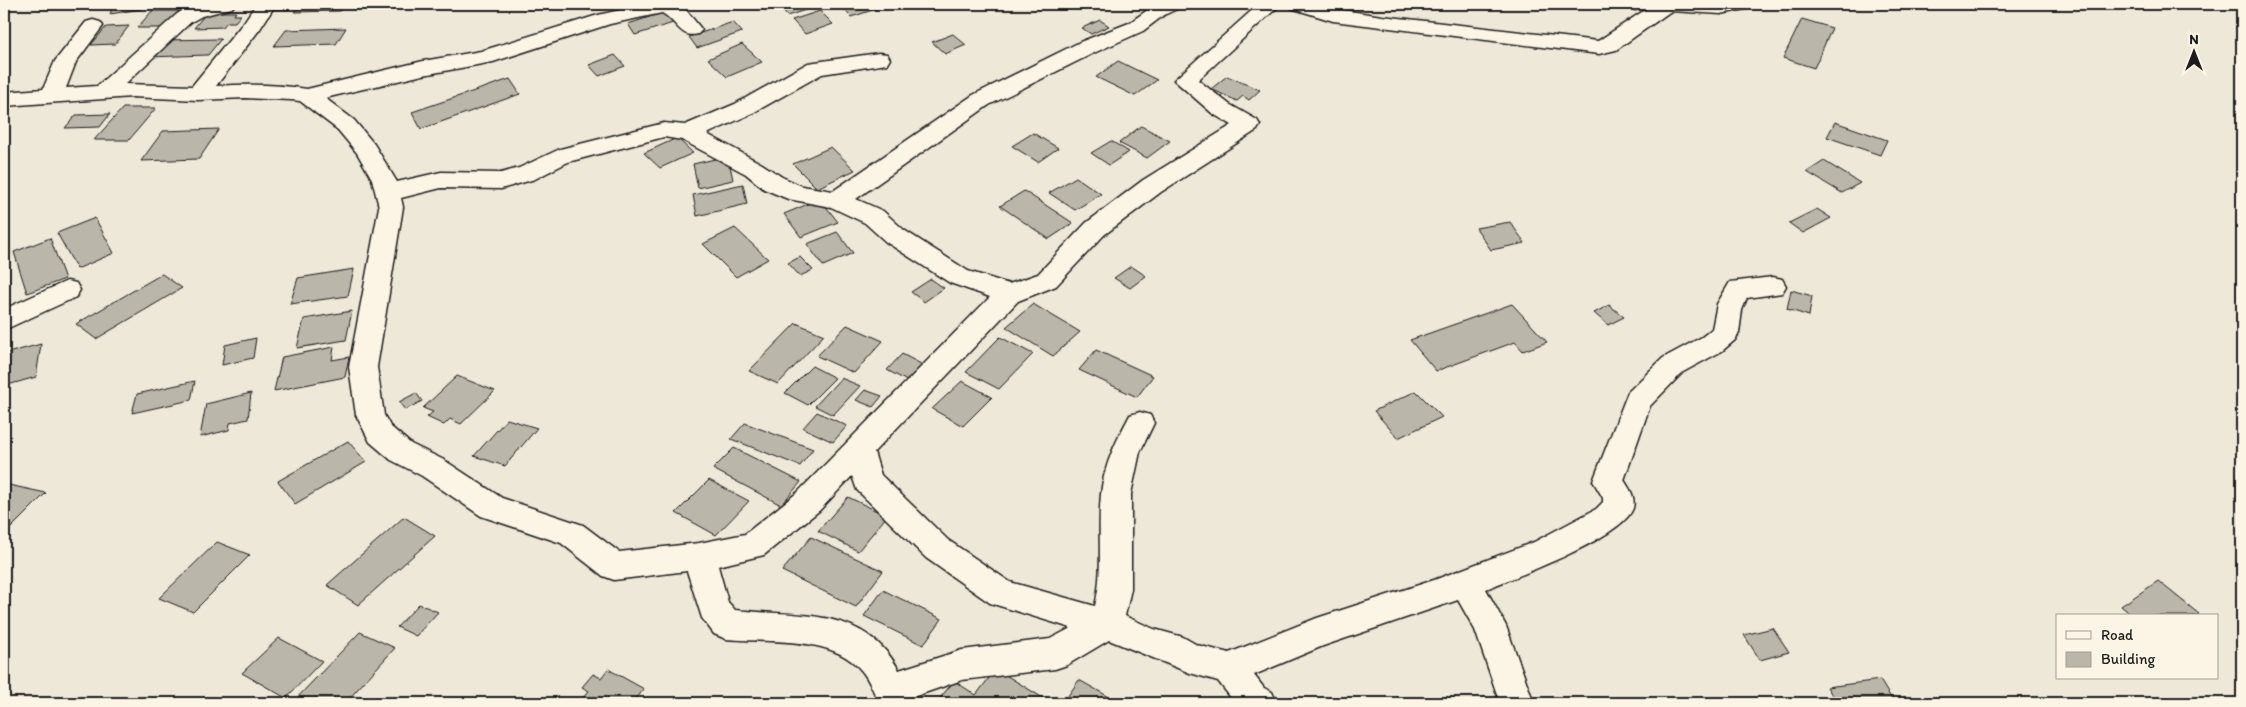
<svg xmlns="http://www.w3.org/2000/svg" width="2246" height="707" font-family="Itim,sans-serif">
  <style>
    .building { fill: #bab6aa; stroke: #1c1c1c }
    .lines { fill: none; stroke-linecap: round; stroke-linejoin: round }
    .minor-casing { stroke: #1c1c1c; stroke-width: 3 }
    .minor { fill: #fcf5e5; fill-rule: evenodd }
  </style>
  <rect width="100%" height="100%" fill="#eee8d9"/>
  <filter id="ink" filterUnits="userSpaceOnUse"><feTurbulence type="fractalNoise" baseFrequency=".02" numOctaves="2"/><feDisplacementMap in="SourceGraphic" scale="10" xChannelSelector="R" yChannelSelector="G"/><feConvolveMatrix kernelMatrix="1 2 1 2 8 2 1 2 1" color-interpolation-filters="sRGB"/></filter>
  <g filter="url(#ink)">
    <g class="building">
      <polygon points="114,4 143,4 141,9 110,14"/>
      <polygon points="158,4 199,4 197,6 156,7"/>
      <polygon points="276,4 294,4 289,9 272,9"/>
      <polygon points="300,4 346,4 340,11 294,12"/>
      <polygon points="777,4 824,4 787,16"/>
      <polygon points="838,4 875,4 879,8 851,17"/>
      <polygon points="1634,4 1642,9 1635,11 1627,6"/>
      <polygon points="152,11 181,11 166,28 137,28"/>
      <polygon points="820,11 833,24 805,34 792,20"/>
      <polygon points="207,12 236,12 234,15 241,15 235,22 227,22 223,27 194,28"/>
      <polygon points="665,12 673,23 635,35 628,24"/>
      <polygon points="1802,19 1832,28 1814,68 1783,58"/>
      <polygon points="1100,20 1109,26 1091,34 1082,28"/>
      <polygon points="733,22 742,32 697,48 689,37"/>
      <polygon points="129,26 115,44 91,45 106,27"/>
      <polygon points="346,28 336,44 274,46 286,30"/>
      <polygon points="953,34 966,45 945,54 932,42"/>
      <polygon points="221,39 208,55 148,57 162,40"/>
      <polygon points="742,44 762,62 727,77 708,59"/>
      <polygon points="615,55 625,66 599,76 589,65"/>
      <polygon points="1118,61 1157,80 1135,96 1096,77"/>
      <polygon points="1227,76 1260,90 1249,100 1243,96 1237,101 1211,89"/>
      <polygon points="510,79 520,94 421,129 412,112"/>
      <polygon points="123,108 156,108 129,140 94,140"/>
      <polygon points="110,114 100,127 65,128 76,115"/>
      <polygon points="1835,122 1887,140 1880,155 1827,137"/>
      <polygon points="1141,126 1170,141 1147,158 1119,143"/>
      <polygon points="219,129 199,159 141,161 163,131"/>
      <polygon points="1033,133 1058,148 1038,162 1012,146"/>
      <polygon points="677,138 693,153 660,168 644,153"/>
      <polygon points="1111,141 1129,152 1109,165 1091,153"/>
      <polygon points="831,147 855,170 817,188 793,164"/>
      <polygon points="728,156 733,180 698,188 693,164"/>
      <polygon points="1824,161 1860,183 1842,193 1807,172"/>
      <polygon points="1076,177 1101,194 1075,210 1049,193"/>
      <polygon points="743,184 747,204 697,216 693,195"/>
      <polygon points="1024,191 1073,223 1049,239 1000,206"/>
      <polygon points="820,199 838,222 801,237 784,214"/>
      <polygon points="1817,209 1831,218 1803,233 1789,223"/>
      <polygon points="95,218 114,253 77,269 57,233"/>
      <polygon points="1510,222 1525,243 1491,250 1476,228"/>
      <polygon points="735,228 768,259 736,277 703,244"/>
      <polygon points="837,232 853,253 823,266 807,244"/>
      <polygon points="50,238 65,279 27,293 14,252"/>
      <polygon points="800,257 813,270 800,276 788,263"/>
      <polygon points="1131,266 1146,276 1130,288 1114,278"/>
      <polygon points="354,269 348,296 290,304 298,278"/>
      <polygon points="162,274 182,288 96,339 76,324"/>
      <polygon points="931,279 944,288 924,302 911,292"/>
      <polygon points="1791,290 1812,296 1809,316 1787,309"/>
      <polygon points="1033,304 1080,332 1053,356 1006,327"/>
      <polygon points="1512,304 1547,342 1523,351 1515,342 1436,371 1410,340"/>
      <polygon points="1609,305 1624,317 1608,325 1594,313"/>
      <polygon points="352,311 346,340 297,348 304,319"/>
      <polygon points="796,323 824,335 778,384 749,371"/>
      <polygon points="847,325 883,341 854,373 817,356"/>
      <polygon points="1000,337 1033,354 999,389 966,372"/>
      <polygon points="256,338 253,358 222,365 225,345"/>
      <polygon points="41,344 36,377 4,386 4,354"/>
      <polygon points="334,347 332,360 349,357 345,377 274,391 282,357"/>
      <polygon points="1096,350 1153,376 1137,397 1079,370"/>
      <polygon points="902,354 923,365 907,381 887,370"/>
      <polygon points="812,366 835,378 808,405 785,393"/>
      <polygon points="457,376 495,391 461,424 450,419 444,425 427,417 433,412 423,408"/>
      <polygon points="841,378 860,386 833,415 815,406"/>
      <polygon points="195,381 191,400 132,413 137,394"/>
      <polygon points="962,381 992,397 963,426 932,409"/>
      <polygon points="865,390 882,396 873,407 856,400"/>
      <polygon points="1416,391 1442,417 1398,438 1374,411"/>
      <polygon points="251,393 248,419 230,423 229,430 200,437 206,404"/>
      <polygon points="416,393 422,401 405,410 399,402"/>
      <polygon points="817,412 847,426 833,442 803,428"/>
      <polygon points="507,419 537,428 505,466 474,456"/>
      <polygon points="745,423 813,449 800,466 731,439"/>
      <polygon points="348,441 366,462 295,504 278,481"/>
      <polygon points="734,448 801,482 781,505 713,469"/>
      <polygon points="709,480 749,501 716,535 676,513"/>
      <polygon points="4,484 46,493 11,528 4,526"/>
      <polygon points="848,497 887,516 858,551 818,531"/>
      <polygon points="404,517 435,536 358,605 327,585"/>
      <polygon points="811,537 883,571 856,607 782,571"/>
      <polygon points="217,542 250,555 193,612 159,598"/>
      <polygon points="2158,581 2199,614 2196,616 2133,616 2121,606"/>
      <polygon points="883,590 942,619 923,645 864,616"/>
      <polygon points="419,604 438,612 416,636 397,627"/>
      <polygon points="1773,628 1789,652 1760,660 1744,635"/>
      <polygon points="360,632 395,648 345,703 292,703"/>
      <polygon points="279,638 322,661 286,698 242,673"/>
      <polygon points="608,669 644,689 633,703 578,703 589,691 582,687 593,674 601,678"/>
      <polygon points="996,669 1043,698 1040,703 936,703 954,681 976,695"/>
      <polygon points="1079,680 1120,703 1063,703"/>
      <polygon points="1880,680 1894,703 1837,703 1827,687"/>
    </g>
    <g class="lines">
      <defs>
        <g id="minor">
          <path d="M200 4H235L232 8 202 16 191 22 125 84 192 86 244 22 256 4H276L260 29 216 86C246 84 277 84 307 89L423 61 481 51 598 15 647 4H676L686 10 702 30 698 34C680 39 677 21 662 13L610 24 493 62 423 75 325 98 354 120 374 144 397 182 441 172 501 173 519 168 560 149 664 123 685 125 735 104 808 63 879 53 887 54 890 59 887 64 822 74 751 114 707 134 762 164 782 177 802 186 833 191 973 95 1080 42 1129 23 1156 4H1182L1179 8 1164 15 1143 31 1096 52 989 105 856 199 883 211 904 230 968 271 1009 284 1038 274 1086 223 1143 180 1232 125 1213 114 1174 80 1259 4H1281L1198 80 1229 104 1257 120 1260 125 1257 130 1161 192 1104 235 1056 286 1018 301 874 452 881 475 948 540 1010 582 1095 606C1104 569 1097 531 1101 494 1104 465 1116 441 1130 415L1140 412 1150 415 1154 423 1140 452 1131 494V589L1125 616 1154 629 1183 637 1197 645 1229 653 1317 618 1434 580 1534 542 1596 509 1603 502V498L1593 481 1628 392 1663 358 1702 337 1712 329 1717 304 1730 282 1773 277 1782 279 1786 286 1782 293 1747 298 1742 310 1739 333 1735 340 1722 351 1683 372 1650 406 1624 480C1629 488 1636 497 1633 508 1624 537 1516 577 1486 589L1506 626 1534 703H1500L1475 630 1458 600 1323 646 1254 675 1264 688 1272 692 1277 703H1235L1218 681 1190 673 1109 640 1067 665 1055 669 962 680 913 697 915 703H880C873 693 870 680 861 670 832 635 768 643 726 639L714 634 702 618 687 571 614 580 603 576 561 543 481 516 422 476 391 460 370 442 356 415 349 367 379 207 372 179 357 153 338 130 300 101 291 100 245 98 198 100 132 97 4 106V92L43 89 55 61 86 22 93 20 100 22 103 26 76 62 66 88 97 86 177 14 188 7ZM664 137 682 140 746 174 764 189 788 199 831 207 865 223 886 242 950 283 990 297 798 492 745 534 699 543 619 552 583 525 502 498 444 460 411 444 390 426 384 415 377 367 403 207 401 198 441 188 501 189 535 179 568 162ZM852 476 857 490 926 558 990 603 1071 628 1050 639 962 650 899 670C864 606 797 617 735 610L728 602 718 566 764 555 820 510Z"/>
          <polygon points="1288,4 1318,4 1336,9 1382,16 1598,41 1654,4 1753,4 1750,8 1721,14 1671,11 1616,50 1599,54 1333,21 1291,8"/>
          <polygon points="67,281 76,283 80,290 76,297 4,330 4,309"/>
        </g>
      </defs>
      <use href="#minor" class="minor-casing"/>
      <use href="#minor" class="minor"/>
    </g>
  </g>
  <rect width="2246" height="707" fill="none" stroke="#fcf5e5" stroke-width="20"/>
  <rect x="10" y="10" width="2226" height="687" fill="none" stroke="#1c1c1c" stroke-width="2" filter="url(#ink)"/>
  <rect x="2056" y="614" width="162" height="65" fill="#fcf5e5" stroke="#a29e95"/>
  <rect x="2066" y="631" width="25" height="8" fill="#fcf5e5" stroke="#a29e95"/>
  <text x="2101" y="640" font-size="15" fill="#1c1c1c">Road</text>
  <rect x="2066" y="652" width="25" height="15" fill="#bab6aa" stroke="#a29e95"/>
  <text x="2101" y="664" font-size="15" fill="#1c1c1c">Building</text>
  <g transform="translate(2194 52)" stroke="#fcf5e5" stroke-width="4" paint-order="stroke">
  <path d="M0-4L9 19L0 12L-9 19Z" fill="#1c1c1c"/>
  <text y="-8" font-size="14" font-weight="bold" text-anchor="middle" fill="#1c1c1c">N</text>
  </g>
</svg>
